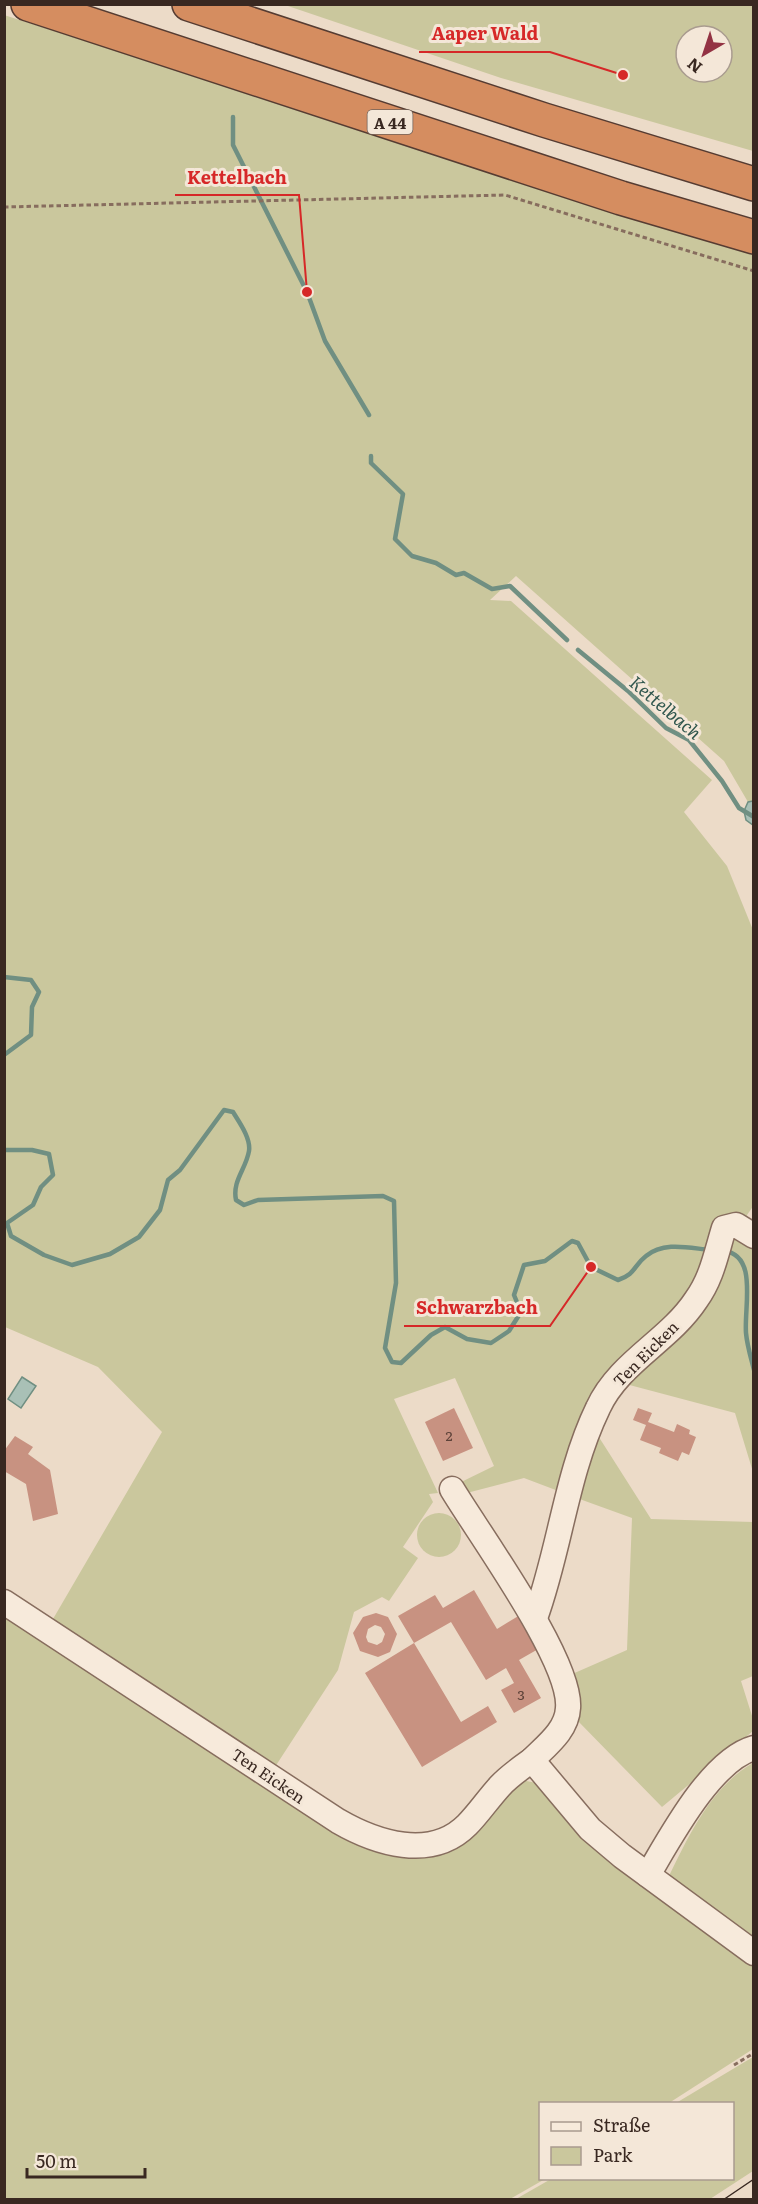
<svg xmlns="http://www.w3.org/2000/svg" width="758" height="2204" font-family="Literata,serif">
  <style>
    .green { fill: #cac79d; fill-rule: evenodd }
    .water { fill: #a9c0b6; stroke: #708f82; stroke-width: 1.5 }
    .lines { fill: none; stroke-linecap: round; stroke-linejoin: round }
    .stream { stroke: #708f82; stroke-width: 4.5 }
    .building { fill: #c89281; fill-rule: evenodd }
    .minor-casing { stroke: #876d5e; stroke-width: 27 }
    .highway-casing { stroke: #563c32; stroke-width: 36 }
    .path { stroke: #876d5e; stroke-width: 3; stroke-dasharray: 4.5 3; stroke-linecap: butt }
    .minor { stroke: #f7eadb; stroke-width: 24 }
    .highway { stroke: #d58d60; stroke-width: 33 }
    .tram { stroke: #392821; stroke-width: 1.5 }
    .labels { text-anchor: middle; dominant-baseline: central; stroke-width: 6; stroke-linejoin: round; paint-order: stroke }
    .number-label { font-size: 14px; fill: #5d4239 }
    .shield { fill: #f4e7d8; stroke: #716158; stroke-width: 1.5 }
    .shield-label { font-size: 15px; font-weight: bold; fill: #392821 }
    .street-label { font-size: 16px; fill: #392821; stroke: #f4e7d8 }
    .water-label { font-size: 18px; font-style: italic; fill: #31574e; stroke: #f4e7d8 }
    .leader { fill: none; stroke: #d62828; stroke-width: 2 }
    .callout-dot { fill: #d62828; stroke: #f4e7d8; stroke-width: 2 }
    .callout-label { font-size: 18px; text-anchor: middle; font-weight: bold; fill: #d62828; stroke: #f4e7d8; stroke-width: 6; stroke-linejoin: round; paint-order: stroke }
  </style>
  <rect width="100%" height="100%" fill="#ecdbc8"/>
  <g class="green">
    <path d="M285 5H753V151L501 78ZM686 36H722V72H686Z"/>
    <polygon points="4,15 547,188 753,251 753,801 748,802 724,761 516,576 490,600 511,601 712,780 684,812 727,866 753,930 754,1205 747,1215 754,1242 753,1472 735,1413 622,1383 697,1321 687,1321 631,1355 561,1492 524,1478 459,1495 455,1485 494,1466 455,1378 394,1399 438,1493 429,1494 433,1502 403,1547 418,1558 389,1601 382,1597 354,1612 338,1670 273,1770 53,1619 162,1432 98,1367 5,1327"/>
    <polygon points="595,1431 651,1519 753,1522 753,1676 741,1681 753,1719 753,1731 662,1807 576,1719 570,1675 627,1650 632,1518 574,1497"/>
    <circle cx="439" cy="1535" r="22"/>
    <polygon points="4,1609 283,1792 438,1850 521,1780 542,1784 639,1884 753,1963 753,2049 669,2103 540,2104 540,2178 545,2179 510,2199 5,2199"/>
    <path d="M753 1763V1942L669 1876C689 1835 712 1786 753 1763Z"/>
    <polygon points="753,2057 753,2171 710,2199 516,2199 551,2179 732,2178 732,2104 676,2103"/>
  </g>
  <g class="water">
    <polygon points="753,801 754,801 753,825 746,820 744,811 748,802"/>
    <polygon points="22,1377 36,1386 21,1408 8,1399"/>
  </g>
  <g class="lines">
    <g class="stream">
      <polyline points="233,117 233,145 307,292 325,341 369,415"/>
      <polyline points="371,456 371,463 403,494 395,539 412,556 436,563 456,575 464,573 492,589 510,586 567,640"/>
      <polyline points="578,650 628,691 666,728 689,740 722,781 739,808 754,817"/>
      <polyline points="4,977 31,980 39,992 32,1007 31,1035 4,1055"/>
      <path d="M4 1150H32L49 1154 53 1175 41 1187 33 1205 7 1223 11 1236 44 1255 72 1265 110 1254 139 1237 160 1210 168 1180 180 1170 224 1110 233 1112C239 1122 251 1138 249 1151 246 1169 232 1181 236 1200L244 1205 258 1200 383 1196 394 1201 396 1283 385 1348 392 1362 401 1363 431 1335 445 1327 467 1339 491 1343 509 1331 521 1312 514 1295 524 1265 545 1261 572 1241 578 1243 591 1267 618 1280C636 1274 633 1266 646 1256 664 1241 689 1248 710 1250"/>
      <path d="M724 1251C758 1255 744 1306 746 1333 747 1345 751 1358 754 1370"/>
    </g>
  </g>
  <g class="building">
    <polygon points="454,1408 473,1448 443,1461 425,1422"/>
    <polygon points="638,1408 652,1413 648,1422 674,1432 677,1424 690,1430 689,1434 696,1437 689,1455 682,1452 678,1461 659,1453 661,1448 640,1440 646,1425 633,1420"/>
    <polygon points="15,1436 33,1447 28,1454 50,1470 58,1514 33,1521 26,1484 4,1471 4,1451"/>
    <polygon points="474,1590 497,1629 520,1615 540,1648 519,1660 541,1698 514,1713 501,1690 514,1683 506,1668 486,1680 451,1622 414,1643 398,1616 435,1595 443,1608"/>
    <path d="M376 1613 388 1617 397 1634 390 1652 378 1657 360 1651 353 1633 363 1617ZM375 1625 381 1627 385 1634 382 1642 377 1645 368 1642 366 1637 368 1629Z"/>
    <polygon points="414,1643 461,1722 488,1706 497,1722 422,1767 365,1673"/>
  </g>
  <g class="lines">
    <defs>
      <g id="minor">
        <path d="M452 1489C479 1534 572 1661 568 1708 567 1730 547 1745 532 1760"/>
        <path d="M4 1602 338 1821C376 1843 431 1861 467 1825 479 1813 488 1799 500 1786 509 1776 521 1768 532 1760L590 1829 622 1856 754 1953"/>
        <path d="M535 1618C560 1550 566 1474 598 1408 619 1362 669 1341 696 1300 712 1278 716 1254 724 1228L736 1225 754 1236"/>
        <path d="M648 1875C670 1838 711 1760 754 1748"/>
      </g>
      <g id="highway">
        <polyline points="28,4 621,198 754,237"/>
        <polyline points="189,4 544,120 754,184"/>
      </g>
    </defs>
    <use href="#minor" class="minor-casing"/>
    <use href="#highway" class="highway-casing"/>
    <g class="path">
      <polyline points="4,207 505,195 754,271"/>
      <polyline points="734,2065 754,2053"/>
    </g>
    <use href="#minor" class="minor"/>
    <use href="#highway" class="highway"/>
    <polyline class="tram" points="723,2200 754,2179"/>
  </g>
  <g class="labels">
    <g class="number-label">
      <text x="449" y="1435">2</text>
      <text x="521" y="1694">3</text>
    </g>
    <rect class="shield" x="367.5" y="110" width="45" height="24" rx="4.5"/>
    <g class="shield-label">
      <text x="390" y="122">A 44</text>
    </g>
    <g class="street-label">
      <text transform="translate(645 1353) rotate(-45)">Ten Eicken</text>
      <text transform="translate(269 1775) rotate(34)">Ten Eicken</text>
    </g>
    <g class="water-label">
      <text transform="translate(666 707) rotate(40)">Kettelbach</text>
    </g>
  </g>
  <path class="leader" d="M623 75L550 52H419M307 292L299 195H175M591 1267L550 1326H404"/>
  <g class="callout-dot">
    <circle cx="623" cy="75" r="6"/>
    <circle cx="307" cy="292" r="6"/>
    <circle cx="591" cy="1267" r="6"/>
  </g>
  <g class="callout-label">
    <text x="485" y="40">Aaper Wald</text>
    <text x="237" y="184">Kettelbach</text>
    <text x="477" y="1314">Schwarzbach</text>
  </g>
  <rect width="758" height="2204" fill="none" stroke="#392821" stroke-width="12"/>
  <rect x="539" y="2102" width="195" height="78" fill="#f4e7d8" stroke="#a99b8f" stroke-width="1.5"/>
  <rect x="551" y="2122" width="30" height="9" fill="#f7eadb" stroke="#a99b8f" stroke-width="1.5"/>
  <text x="593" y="2132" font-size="18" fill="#392821">Straße</text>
  <rect x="551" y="2147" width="30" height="18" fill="#cac79d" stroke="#a99b8f" stroke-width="1.5"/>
  <text x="593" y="2162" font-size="18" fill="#392821">Park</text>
  <g transform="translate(704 54) rotate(219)"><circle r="28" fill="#f4e7d8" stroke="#a99b8f" stroke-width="1.5"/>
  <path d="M0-4.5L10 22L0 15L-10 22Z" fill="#933243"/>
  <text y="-9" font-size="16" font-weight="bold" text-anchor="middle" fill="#392821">N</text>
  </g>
  <path d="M27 2168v9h118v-9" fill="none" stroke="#392821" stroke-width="3"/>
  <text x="36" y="2168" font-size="18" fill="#392821" stroke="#f4e7d8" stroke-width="4.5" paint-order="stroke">50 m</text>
</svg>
